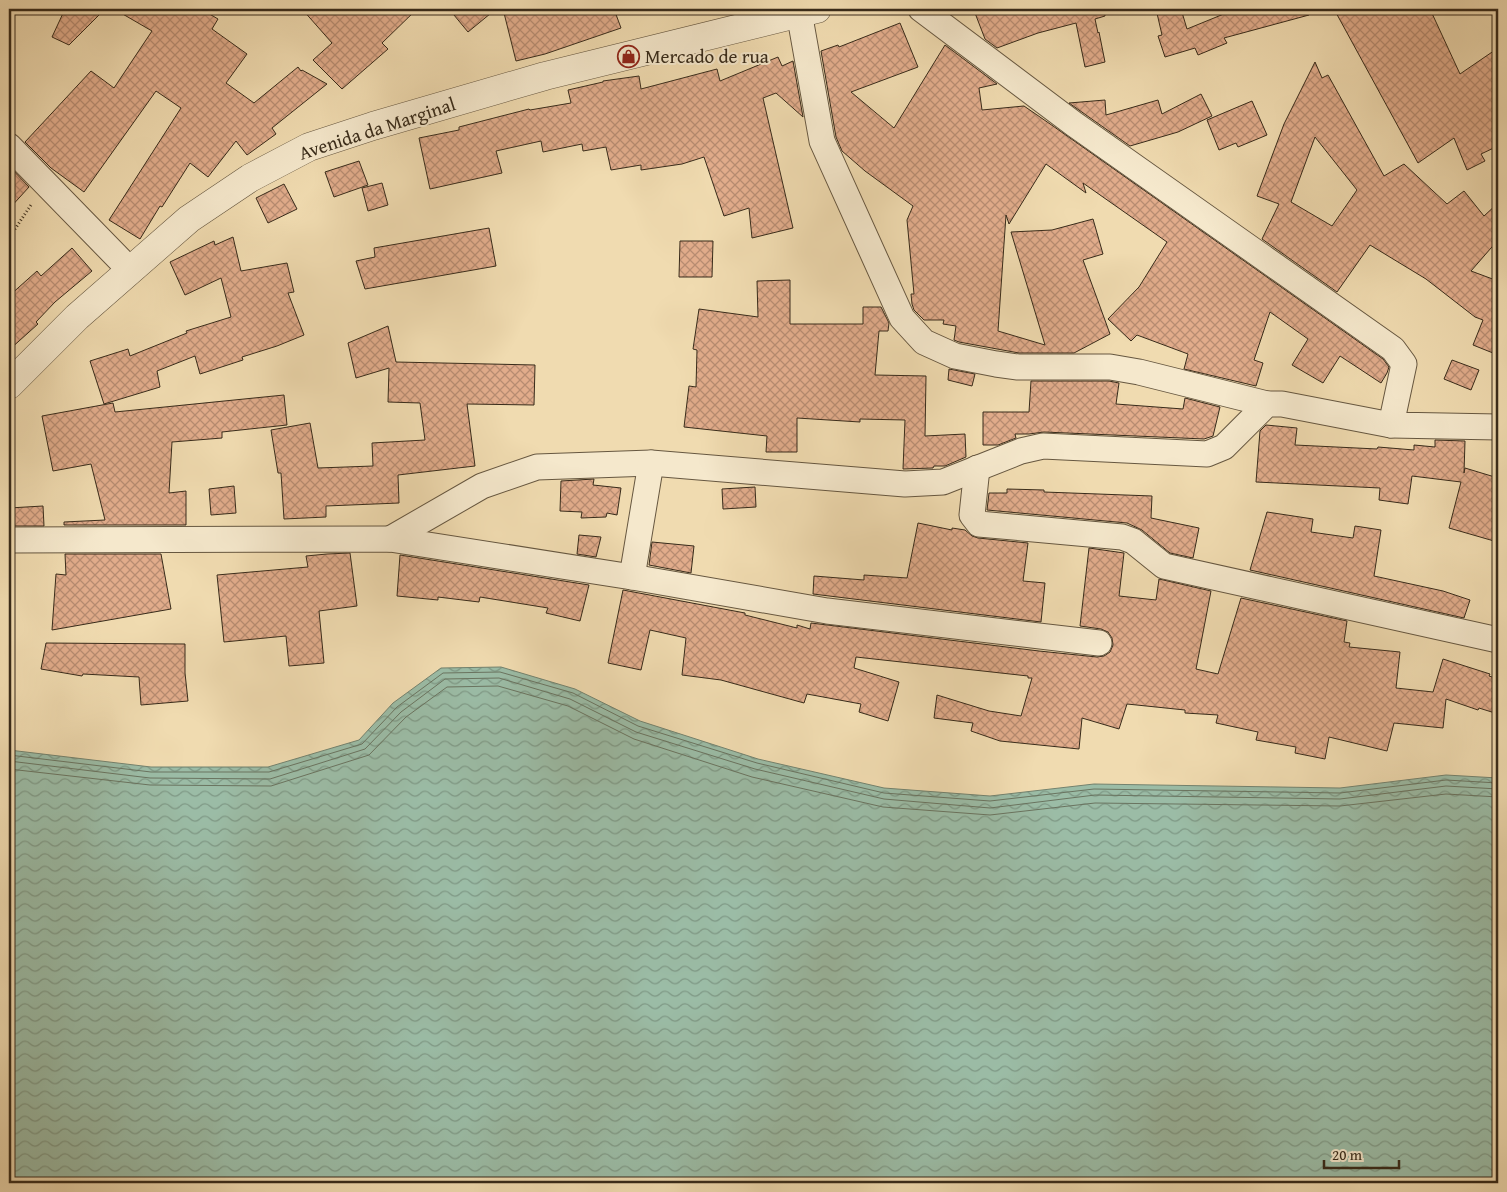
<svg xmlns="http://www.w3.org/2000/svg" width="1507" height="1192" font-family="'Gentium Book Plus',serif">
  <style>
    .water { fill: url(#water-waves); stroke: #73826e }
    .lines { fill: none; stroke-linecap: round; stroke-linejoin: round }
    .shore { stroke: #6a7460; stroke-width: 1 }
    .building { fill: url(#building-cross-hatch); stroke: #382b1a; fill-rule: evenodd }
    .minor-casing { stroke: #665740; stroke-width: 27 }
    .tertiary-casing { stroke: #665740; stroke-width: 29 }
    .path { stroke: #382b1a; stroke-width: 3; stroke-dasharray: 1 2.5; stroke-linecap: butt }
    .minor { stroke: #f5e8cc; stroke-width: 25 }
    .tertiary { stroke: #f5e8cc; stroke-width: 28 }
    .labels { text-anchor: middle; dominant-baseline: central; stroke-width: 4; stroke-linejoin: round; paint-order: stroke }
    .poi-label { font-size: 19px; fill: #382b1a; stroke: #f5e8cc; text-anchor: start }
    .street-label { font-size: 19px; fill: #382b1a; stroke: #f5e8cc }
  </style>
  <defs>
    <pattern id="water-waves" width="16" height="10" patternUnits="userSpaceOnUse" patternTransform="scale(1.25)"><rect width="16" height="10" fill="#9bbca6"/><path d="M0 5q4-4 8 0t8 0" fill="none" stroke="#7f9986"/></pattern>
    <pattern id="building-cross-hatch" width="8" height="8" patternUnits="userSpaceOnUse" patternTransform="scale(1.25)"><rect width="8" height="8" fill="#e1ac8b"/><path d="M0 0l8 8M0 8l8-8" fill="none" stroke="#b78c71"/></pattern>
  </defs>
  <rect width="100%" height="100%" fill="#f0dbb0"/>
  <filter id="stains"><feTurbulence type="fractalNoise" baseFrequency=".004" numOctaves="4"/><feColorMatrix values="0 0 0 0 .2 0 0 0 0 .09 0 0 0 0 .02 0 0 0 .5 -.17"/></filter>
  <radialGradient id="worn" r=".72"><stop offset=".6" stop-color="#630" stop-opacity="0"/><stop offset="1" stop-color="#630" stop-opacity=".3"/></radialGradient>
  <polygon class="water" points="501,667 575,689 640,721 758,759 884,788 990,796 1094,784 1340,788 1446,775 1498,778 1498,1183 9,1183 9,750 151,767 268,767 359,740 393,703 441,668"/>
  <g class="lines">
    <g class="shore">
      <polyline points="9,755 151,772 269,772 362,744 397,707 443,673 500,672 573,693 638,726 757,763 884,793 990,801 1094,789 1340,793 1446,780 1498,783"/>
      <polyline points="9,761 150,778 270,779 365,749 401,712 445,679 499,678 570,699 636,732 755,769 884,799 990,808 1095,795 1340,799 1446,786 1498,789"/>
      <polyline points="9,769 150,785 271,786 369,755 406,717 447,687 498,686 568,706 634,739 752,777 883,807 990,815 1095,803 1340,806 1446,794 1498,797"/>
    </g>
  </g>
  <g class="building">
    <polygon points="65,9 105,9 69,45 52,37"/>
    <polygon points="114,9 201,9 218,19 212,29 247,54 226,83 254,103 298,67 301,71 302,70 327,84 272,128 276,134 247,155 236,141 208,177 190,163 162,207 160,206 140,239 109,220 181,108 156,91 84,192 51,168 25,142 91,71 114,88 152,31"/>
    <polygon points="302,9 417,9 382,43 388,49 342,89 313,60 332,43"/>
    <polygon points="449,9 496,9 468,32"/>
    <polygon points="503,9 614,9 621,28 545,54 516,61"/>
    <polygon points="986,9 1105,9 1105,16 1095,19 1098,33 1099,32 1105,62 1085,67 1076,23 1038,33 997,48 985,39 975,13"/>
    <polygon points="1156,9 1181,9 1187,29 1236,9 1308,9 1309,15 1224,38 1227,43 1198,55 1195,48 1165,57 1158,36 1162,35"/>
    <polygon points="1334,9 1430,9 1460,74 1498,48 1498,146 1481,154 1485,161 1467,170 1454,138 1418,163"/>
    <polygon points="900,23 918,67 851,92 894,128 945,45 997,84 979,88 982,110 1024,106 1053,126 1383,359 1389,367 1387,373 1381,383 1340,356 1323,383 1292,365 1308,339 1270,312 1254,360 1263,363 1256,386 1184,369 1188,354 1137,335 1131,341 1108,319 1139,287 1167,242 1083,183 1086,193 1046,164 1009,224 1006,215 998,331 1045,345 1011,232 1052,230 1093,219 1103,254 1083,260 1110,334 1074,353 1019,353 959,342 954,340 956,326 943,324 944,320 924,320 914,310 912,304 911,294 914,294 907,220 913,206 865,171 842,151 836,137 821,51 838,45 839,47"/>
    <polygon points="778,57 782,66 793,61 803,117 776,93 763,98 793,228 752,238 749,208 724,216 704,157 682,164 641,170 641,165 611,170 606,147 583,151 582,144 543,152 541,141 496,151 502,173 430,189 419,138 459,130 459,127 529,109 530,110 571,103 568,90 603,82 603,81 639,76 641,89 717,69 720,81"/>
    <path d="M1315 62 1322 78 1328 75 1384 176 1404 164 1447 204 1464 191 1484 216 1498 203V240L1471 271 1498 281V355L1473 345 1483 320 1475 317 1426 279 1370 245 1337 292 1262 239 1279 204 1257 196 1284 124ZM1315 137 1357 190 1332 226 1291 202Z"/>
    <polygon points="1201,94 1212,116 1178,132 1130,146 1069,103 1105,100 1106,115 1158,100 1162,114"/>
    <polygon points="1252,101 1267,135 1238,147 1236,143 1219,150 1207,120"/>
    <polygon points="359,161 368,185 334,197 325,172"/>
    <polygon points="10,167 29,187 9,209 9,168"/>
    <polygon points="382,183 388,205 368,211 362,188"/>
    <polygon points="284,184 297,209 268,223 256,198"/>
    <polygon points="489,228 496,266 365,289 356,261 375,257 374,248"/>
    <polygon points="233,237 241,271 287,263 294,292 288,293 304,335 277,346 242,357 243,360 200,374 195,356 157,371 160,387 104,404 90,361 128,349 130,356 187,333 186,331 231,317 221,278 185,295 170,262 214,241 215,245"/>
    <polygon points="680,241 713,241 712,277 679,277"/>
    <polygon points="72,248 92,271 55,302 36,322 38,324 9,350 9,296 37,271 41,276"/>
    <polygon points="790,280 790,324 863,324 863,307 881,307 889,323 888,331 879,331 875,375 926,376 925,436 965,434 966,457 945,466 934,466 933,468 903,469 905,420 860,419 860,422 797,418 797,452 766,452 767,436 684,427 689,386 696,387 697,350 693,349 699,309 758,317 757,281"/>
    <polygon points="388,326 396,362 535,365 534,405 467,404 475,466 398,475 399,503 326,506 326,517 284,519 281,473 278,473 271,430 310,423 318,468 373,466 372,443 425,440 420,403 388,402 389,368 356,378 348,343"/>
    <polygon points="1452,360 1479,370 1471,390 1444,379"/>
    <polygon points="949,369 975,374 972,386 948,380"/>
    <polygon points="1031,381 1109,381 1119,383 1116,404 1183,409 1185,398 1220,407 1213,436 1204,439 1044,432 1029,434 1015,434 1016,438 998,445 983,445 983,412 1029,412"/>
    <polygon points="284,395 287,425 222,432 222,438 172,442 169,493 186,491 186,525 64,525 64,522 105,520 91,464 53,471 42,416 113,403 115,412"/>
    <polygon points="1266,425 1297,428 1295,445 1377,449 1378,447 1414,450 1414,445 1435,447 1435,440 1465,441 1464,473 1465,468 1498,478 1498,526 1494,541 1449,528 1461,482 1412,476 1408,504 1379,500 1380,488 1256,482 1260,431"/>
    <polygon points="594,479 593,485 621,488 617,515 607,513 606,517 581,518 582,512 560,511 561,481"/>
    <polygon points="234,486 236,513 211,515 209,489"/>
    <polygon points="755,487 756,507 723,509 722,489"/>
    <polygon points="1007,489 1044,490 1044,492 1152,496 1151,518 1199,528 1193,558 1170,553 1142,530 1127,523 987,510 989,493 1007,493"/>
    <polygon points="43,506 44,526 10,526 9,508"/>
    <polygon points="1267,512 1313,519 1311,532 1353,538 1355,526 1381,530 1374,576 1443,591 1470,600 1464,618 1250,570"/>
    <polygon points="918,523 952,530 952,528 965,530 972,536 978,538 1028,543 1023,581 1045,583 1041,622 813,594 814,576 864,580 864,575 907,578"/>
    <polygon points="579,535 601,537 596,557 577,554"/>
    <polygon points="652,542 694,546 691,573 649,565"/>
    <polygon points="1089,548 1124,553 1119,596 1156,600 1159,579 1211,591 1196,669 1218,674 1241,598 1347,621 1344,642 1350,643 1349,647 1400,652 1396,688 1433,692 1443,659 1490,674 1489,676 1498,679 1498,714 1479,708 1478,710 1446,699 1443,728 1394,723 1387,751 1329,737 1325,759 1295,753 1296,747 1256,740 1258,732 1216,723 1218,715 1185,713 1185,710 1127,704 1119,729 1082,718 1079,749 1000,741 971,731 973,723 934,718 937,695 989,711 1021,716 1032,678 1028,678 1028,676 856,657 854,668 899,682 888,721 859,712 861,704 807,694 804,703 721,680 682,675 686,638 650,630 641,670 608,663 623,590 745,613 745,615 797,628 797,625 810,629 811,623 1039,651 1097,657 1104,656 1110,652 1113,645 1112,638 1108,632 1101,629 1080,626"/>
    <polygon points="350,553 357,606 319,611 324,663 289,666 286,636 224,642 217,575 308,567 306,556 327,554"/>
    <polygon points="65,554 161,554 171,609 52,630 56,574 66,575"/>
    <polygon points="400,555 589,585 580,621 546,613 548,608 480,597 479,602 438,597 438,600 397,596"/>
    <polygon points="46,643 185,644 185,673 188,701 141,705 139,677 83,674 82,676 41,669"/>
  </g>
  <g class="lines">
    <defs>
      <g id="minor">
        <polyline points="921,9 1074,124 1393,349 1404,364 1391,425 1498,427"/>
        <polyline points="799,12 822,141 902,318 924,342 955,356 996,364 1018,367 1110,367 1139,372 1267,404"/>
        <polyline points="9,146 130,270"/>
        <polyline points="977,468 972,515 979,524 1122,537 1133,541 1164,566 1498,640"/>
        <polyline points="390,539 482,486 537,467 651,463 905,484 943,482 1021,451 1043,446 1207,454 1224,447 1267,404 1282,404 1391,425"/>
        <polyline points="9,540 390,539 632,577 827,611 1099,643"/>
        <polyline points="632,577 651,463"/>
      </g>
      <polyline id="tertiary" points="9,385 77,317 189,219 250,178 309,147 373,126 545,76 817,9"/>
    </defs>
    <use href="#minor" class="minor-casing"/>
    <use href="#tertiary" class="tertiary-casing"/>
    <polyline class="path" points="9,238 31,205"/>
    <use href="#minor" class="minor"/>
    <use href="#tertiary" class="tertiary"/>
  </g>
  <defs>
    <symbol id="shop-ring" viewBox="-11 -11 22 22"><circle r="9.5" fill="#f5e8cc" stroke="#8f2418" stroke-width="1.5"/><path d="M-5-2.5h2.3a2.7 3.5 0 0 1 5.4 0H5L5.5 6h-11ZM-1.5-2.5h3a1.5 2.3 0 0 0-3 0Z" fill="#8f2418"/></symbol>
  </defs>
  <g fill-rule="evenodd">
    <use href="#shop-ring" x="616" y="44" width="25" height="25"/>
  </g>
  <g class="labels">
    <g class="poi-label">
      <text x="645" y="56">Mercado de rua</text>
    </g>
    <g class="street-label">
      <text transform="translate(377 128) rotate(-18)">Avenida da Marginal</text>
    </g>
  </g>
  <rect width="1507" height="1192" fill="none" stroke="#f0dbb0" stroke-width="30"/>
  <rect x="10" y="10" width="1487" height="1172" fill="none" stroke="#382b1a" stroke-width="2.5"/>
  <rect x="15" y="15" width="1477" height="1162" fill="none" stroke="#382b1a"/>
  <path d="M1324 1160v8h75v-8" fill="none" stroke="#382b1a" stroke-width="2.5"/>
  <text x="1332" y="1160" font-size="15" fill="#382b1a" stroke="#f5e8cc" stroke-width="4" paint-order="stroke">20 m</text>
  <rect width="100%" height="100%" filter="url(#stains)"/>
  <rect width="100%" height="100%" fill="url(#worn)"/>
</svg>
